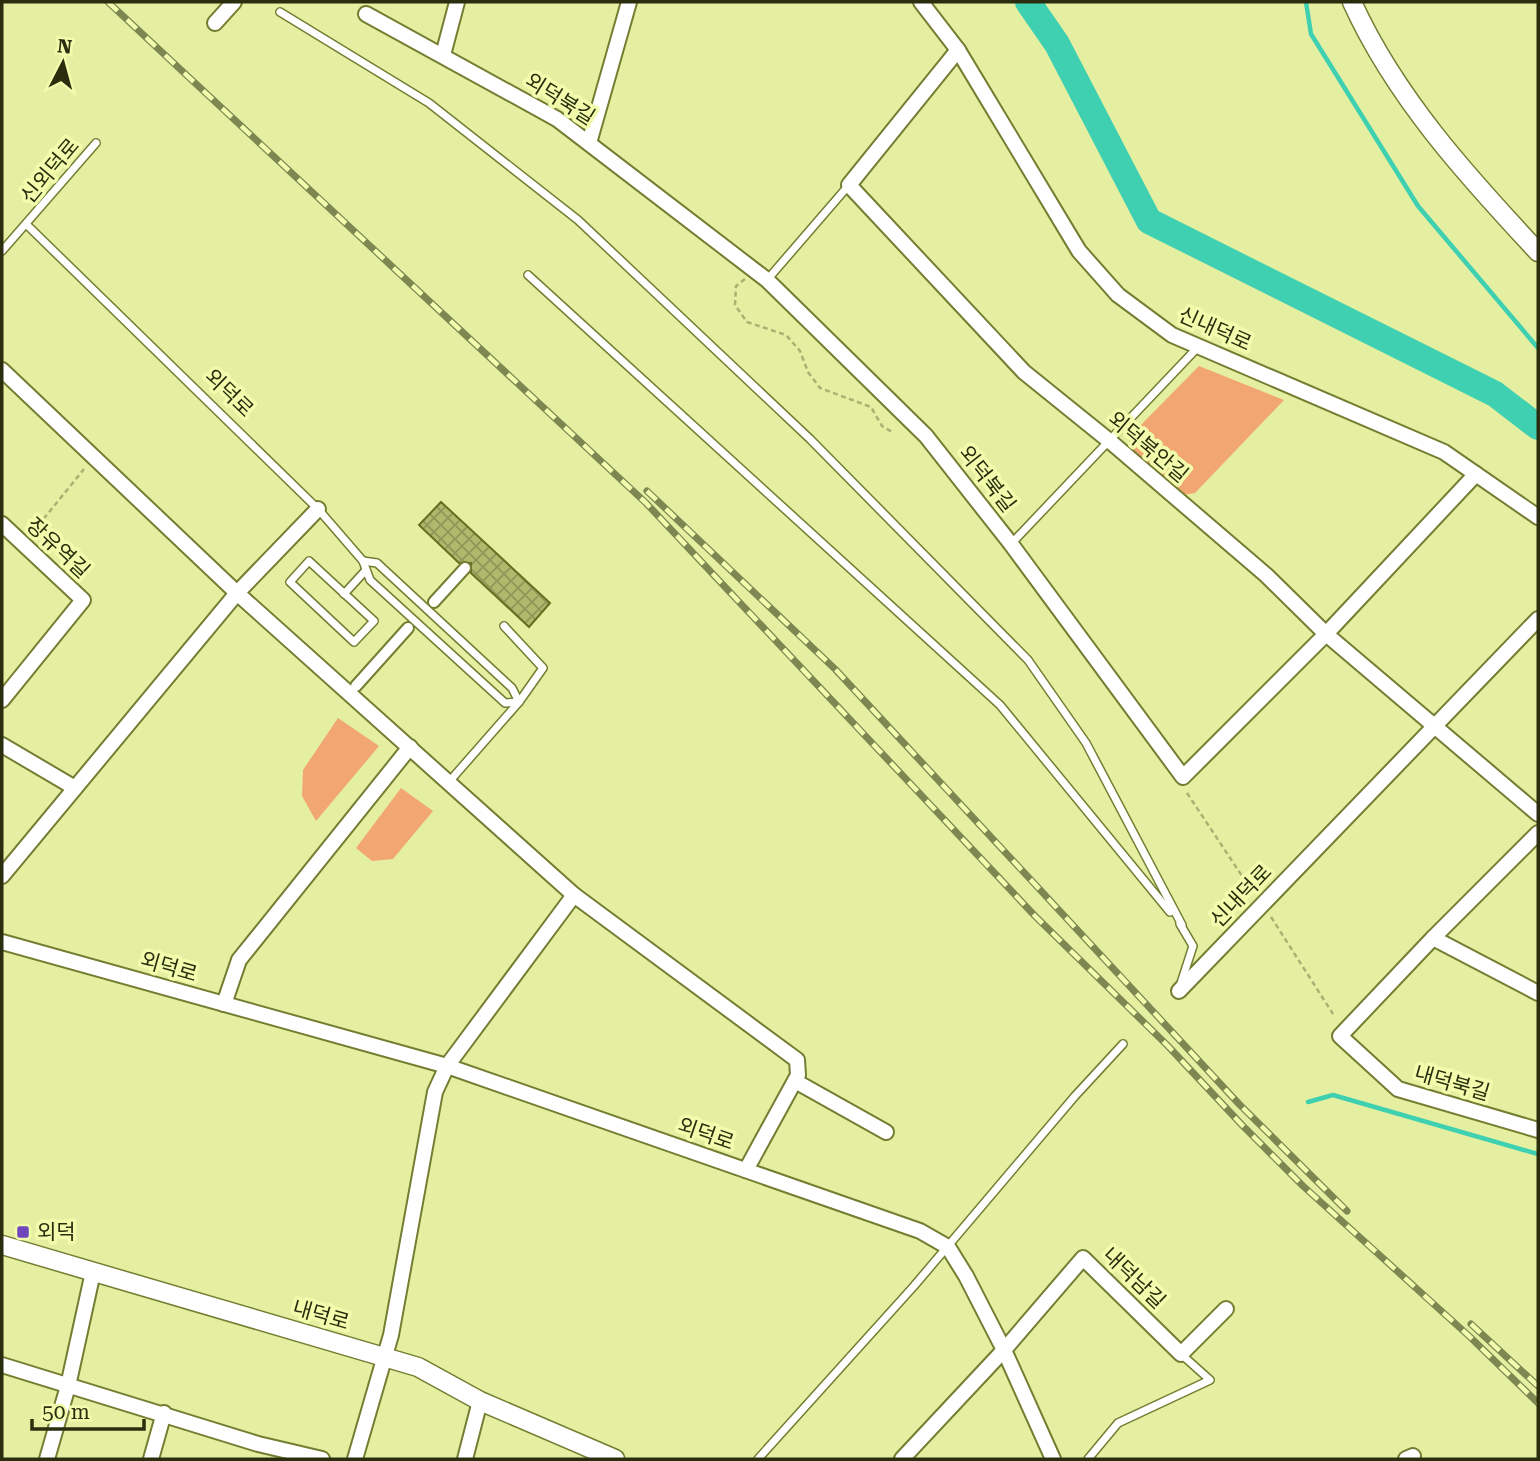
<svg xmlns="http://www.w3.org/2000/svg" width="1540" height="1461" font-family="'Roboto Serif','Noto Sans KR',serif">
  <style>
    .park { fill: #f2a772 }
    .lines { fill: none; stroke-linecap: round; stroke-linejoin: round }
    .stream { stroke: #3ed0b1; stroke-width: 4.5 }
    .river { stroke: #3ed0b1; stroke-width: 26 }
    .building { fill: url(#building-cross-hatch); stroke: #666e20; stroke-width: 2 }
    .service-casing { stroke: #747d31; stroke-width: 10 }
    .pedestrian-casing { stroke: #747d31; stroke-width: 14 }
    .minor-casing { stroke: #747d31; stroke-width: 18 }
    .tertiary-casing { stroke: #747d31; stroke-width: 21 }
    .path { stroke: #a9b273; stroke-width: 2.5; stroke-dasharray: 5 3.5; stroke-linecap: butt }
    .service { stroke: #fff; stroke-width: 7 }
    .pedestrian { stroke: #fff; stroke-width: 10 }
    .minor { stroke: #fff; stroke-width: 14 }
    .tertiary { stroke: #fff; stroke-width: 18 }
    .rail-casing { stroke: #7e8651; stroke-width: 7 }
    .rail { stroke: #f1fdad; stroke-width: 4.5; stroke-dasharray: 13; stroke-linecap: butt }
    .poi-dot { fill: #7046bf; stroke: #f1fdad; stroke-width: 2.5 }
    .labels { text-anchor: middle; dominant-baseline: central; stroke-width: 7; stroke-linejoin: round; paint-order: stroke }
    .street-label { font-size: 21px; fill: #2a2e0e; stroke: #f1fdad }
    .poi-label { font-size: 21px; fill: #2a2e0e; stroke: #f1fdad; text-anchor: start }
  </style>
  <defs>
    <pattern id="building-cross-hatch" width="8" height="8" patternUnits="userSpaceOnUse" patternTransform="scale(1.75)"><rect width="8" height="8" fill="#afb96c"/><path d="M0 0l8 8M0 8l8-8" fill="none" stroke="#8f9757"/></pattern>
  </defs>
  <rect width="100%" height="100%" fill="#e4efa1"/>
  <g class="park">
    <polygon points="1199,366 1284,400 1195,493 1182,495 1129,448 1129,437"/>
    <polygon points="338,718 379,746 316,821 302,796 303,770"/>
    <polygon points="401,788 433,811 393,859 372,861 356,848"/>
  </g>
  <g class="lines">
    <g class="stream">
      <polyline points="1306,2 1311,34 1418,206 1538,348"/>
      <polyline points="1308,1102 1333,1095 1538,1154"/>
    </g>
    <polyline class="river" points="1028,2 1057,44 1149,221 1495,394 1538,427"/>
  </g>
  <polygon class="building" points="441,502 550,603 529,627 471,573 471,563 459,563 419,525"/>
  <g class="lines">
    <defs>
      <g id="service">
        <polyline points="280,12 429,103 578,220 810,439 1028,660 1086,743 1182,925"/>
        <polyline points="27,225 318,509 363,561 370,580 505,703 519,702 543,668 504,626"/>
        <polyline points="2,251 96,143"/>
        <polyline points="528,275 1000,705 1170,912"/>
        <polyline points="767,280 849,185"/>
        <polyline points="1011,544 1199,346"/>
        <polygon points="309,561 374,621 354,642 290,582"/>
        <polyline points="363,561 377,563 512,688 519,702 448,783"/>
        <polyline points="344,594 366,570"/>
        <polyline points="1180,924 1193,946 1181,983"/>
        <polyline points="758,1459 914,1286 1075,1096 1123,1044"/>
        <polyline points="1088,1459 1118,1423 1210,1380 1181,1354"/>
      </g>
      <g id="pedestrian">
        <polyline points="434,602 465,568"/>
        <polyline points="356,686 408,628"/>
      </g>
      <g id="minor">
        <polyline points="921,2 958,50 1079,251 1118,295 1172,335 1444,452 1538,517"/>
        <polyline points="366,14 557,119 767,280 926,436 1011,544 1183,777 1326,634 1476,474"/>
        <polyline points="215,23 234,2"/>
        <polyline points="958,50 849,185 1024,372 1112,443 1266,575 1326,634 1538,814"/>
        <polyline points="443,55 457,2"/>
        <polyline points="589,143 629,2"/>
        <polyline points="2,370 237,593 574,895 797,1060 798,1075 746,1170"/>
        <polyline points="2,524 83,600 2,700"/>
        <polyline points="2,745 75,788"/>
        <polyline points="2,876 237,593 318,509"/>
        <polyline points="1433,938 1538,833"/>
        <polyline points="2,942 447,1066 920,1231 948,1247 966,1276 1004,1350 1053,1459"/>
        <polyline points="1179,991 1538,619"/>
        <polyline points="1538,993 1433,938 1340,1036 1398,1089 1538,1130"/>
        <polyline points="224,1004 239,960 410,747"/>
        <polyline points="795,1081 886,1132"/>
        <polyline points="2,1365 258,1444 322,1459"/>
        <polyline points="47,1459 68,1386 93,1272"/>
        <polyline points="151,1459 164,1413"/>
        <polyline points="355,1459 391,1335 435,1092 447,1066 574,895"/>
        <polyline points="465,1459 480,1401"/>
        <polyline points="902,1459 1004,1350 1083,1258 1181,1354 1226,1309"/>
        <polyline points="1406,1459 1413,1456"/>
      </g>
      <g id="tertiary">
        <path d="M1352 2C1395 97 1467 176 1538 252"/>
        <polyline points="2,1245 418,1367 480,1401 615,1459"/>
      </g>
    </defs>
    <use href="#service" class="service-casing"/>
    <use href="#pedestrian" class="pedestrian-casing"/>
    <use href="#minor" class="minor-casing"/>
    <use href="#tertiary" class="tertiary-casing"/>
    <g class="path">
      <polyline points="745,279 736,286 735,305 747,322 786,335 800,351 808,372 820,388 871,407 882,426 892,432"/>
      <polyline points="33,532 84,469"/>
      <polyline points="1187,793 1252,891"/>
      <polyline points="1271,917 1333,1014"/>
    </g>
    <use href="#service" class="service"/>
    <use href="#pedestrian" class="pedestrian"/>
    <use href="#minor" class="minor"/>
    <use href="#tertiary" class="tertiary"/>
    <defs>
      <g id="rail">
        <polyline points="108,2 646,503 1035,916 1167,1045 1242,1125 1303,1186 1469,1336 1538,1403"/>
        <polyline points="647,491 835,669 1239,1104 1347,1211"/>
        <polyline points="1471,1324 1538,1386"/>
      </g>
    </defs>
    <use href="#rail" class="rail-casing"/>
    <use href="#rail" class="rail"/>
  </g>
  <rect class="poi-dot" x="16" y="1225" width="14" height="14" rx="3.5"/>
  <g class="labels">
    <g class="street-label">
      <text transform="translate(560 99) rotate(32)">외덕북길</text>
      <text transform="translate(50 171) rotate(-50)">신외덕로</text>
      <text transform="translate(1215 329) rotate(24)">신내덕로</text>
      <text transform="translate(229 393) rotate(44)">외덕로</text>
      <text transform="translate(1148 447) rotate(40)">외덕북안길</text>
      <text transform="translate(987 479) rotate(52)">외덕북길</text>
      <text transform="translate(58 548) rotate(43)">장유역길</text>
      <text transform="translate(1241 896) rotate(-46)">신내덕로</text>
      <text transform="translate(169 967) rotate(16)">외덕로</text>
      <text transform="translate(1452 1083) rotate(16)">내덕북길</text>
      <text transform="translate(706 1134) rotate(19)">외덕로</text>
      <text transform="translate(1134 1278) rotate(44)">내덕남길</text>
      <text transform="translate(321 1315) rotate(16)">내덕로</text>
    </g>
    <g class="poi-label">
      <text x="37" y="1232">외덕</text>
    </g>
  </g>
  <rect width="1540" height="1461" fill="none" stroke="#2a2e0e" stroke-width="7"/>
  <g transform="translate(63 63) rotate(6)" stroke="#f1fdad" stroke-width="5" paint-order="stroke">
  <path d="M0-5L12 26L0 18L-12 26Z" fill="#2a2e0e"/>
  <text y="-10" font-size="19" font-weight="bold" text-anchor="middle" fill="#2a2e0e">N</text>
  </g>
  <path d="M32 1419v10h112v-10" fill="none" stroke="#2a2e0e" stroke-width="3.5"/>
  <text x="42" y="1419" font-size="21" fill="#2a2e0e" stroke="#f1fdad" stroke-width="5" paint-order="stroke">50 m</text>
</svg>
